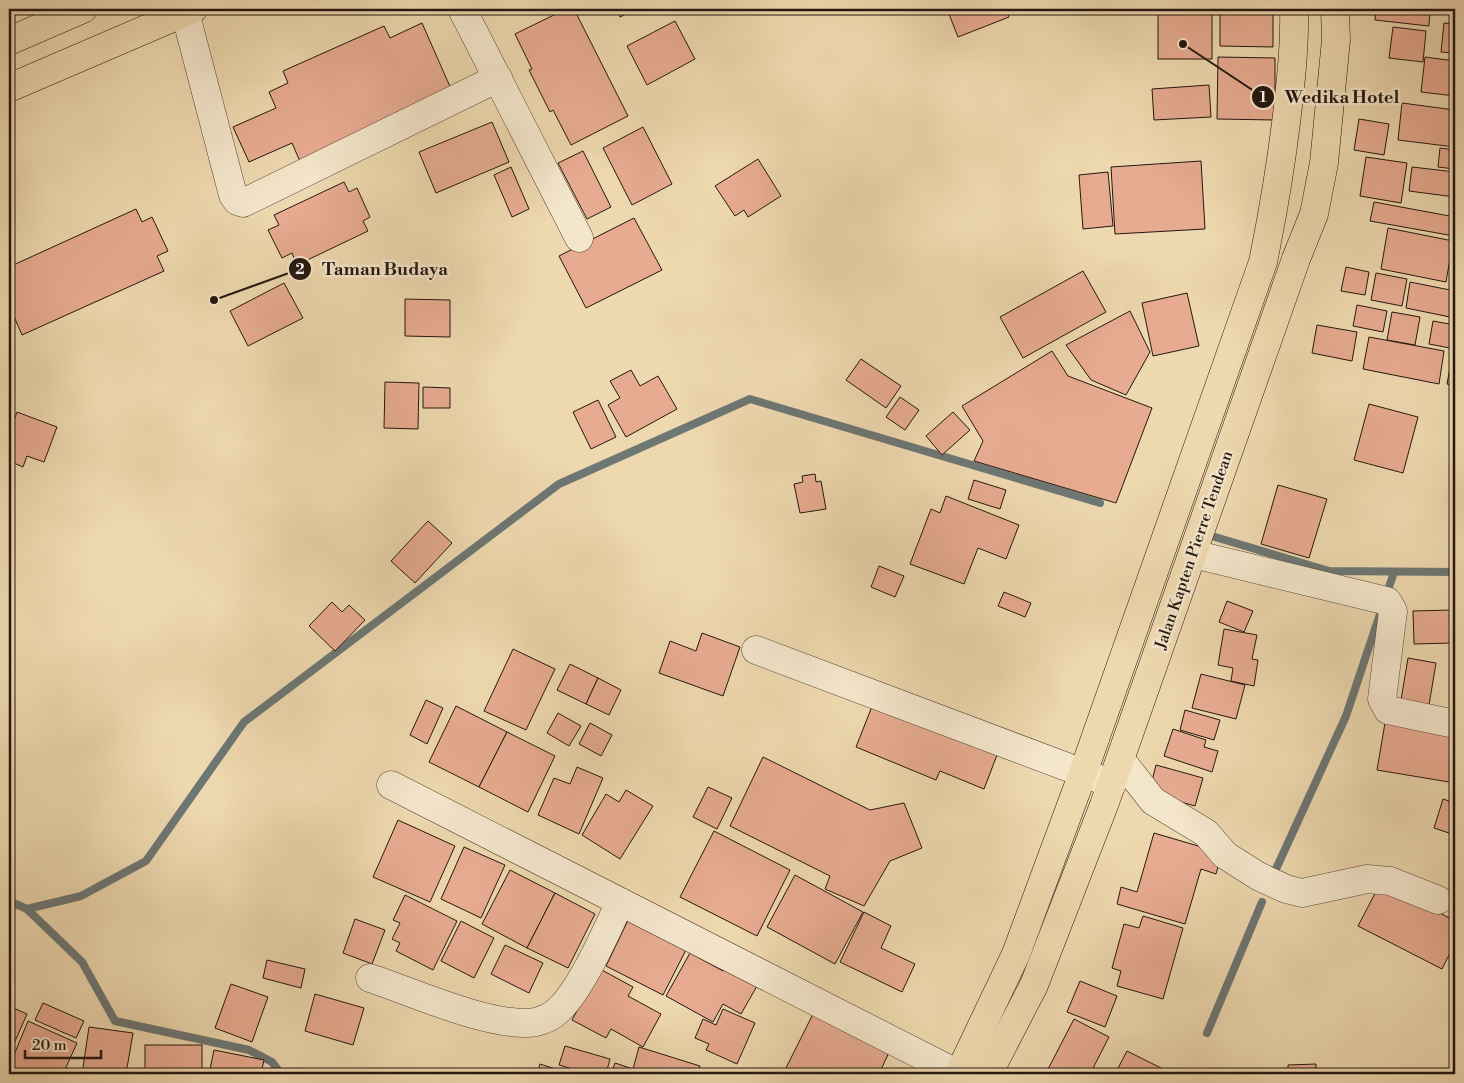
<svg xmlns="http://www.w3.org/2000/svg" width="1464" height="1083" font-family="'Libre Bodoni',serif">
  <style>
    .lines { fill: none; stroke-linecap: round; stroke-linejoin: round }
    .stream { stroke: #6d7774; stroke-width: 8 }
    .building { fill: #e7ab91; stroke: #241710 }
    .minor-casing { stroke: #564738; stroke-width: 29 }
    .major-casing { stroke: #241710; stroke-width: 29 }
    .minor { stroke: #f4e6cb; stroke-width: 28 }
    .major { stroke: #eed8af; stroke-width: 28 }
    .labels { text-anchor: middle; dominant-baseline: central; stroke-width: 5; stroke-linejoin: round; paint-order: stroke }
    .street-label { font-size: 16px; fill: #241710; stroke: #f4e6cb }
    .leader { fill: none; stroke: #241710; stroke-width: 2 }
    .callout-dot { fill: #241710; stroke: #f4e6cb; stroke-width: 2 }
    .mark-label { font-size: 15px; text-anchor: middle; font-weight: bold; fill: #fff }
    .callout-label { font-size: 18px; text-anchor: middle; font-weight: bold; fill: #241710; stroke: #f4e6cb; stroke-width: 5; stroke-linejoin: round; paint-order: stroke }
  </style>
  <rect width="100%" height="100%" fill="#eed8af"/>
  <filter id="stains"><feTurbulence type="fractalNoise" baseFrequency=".004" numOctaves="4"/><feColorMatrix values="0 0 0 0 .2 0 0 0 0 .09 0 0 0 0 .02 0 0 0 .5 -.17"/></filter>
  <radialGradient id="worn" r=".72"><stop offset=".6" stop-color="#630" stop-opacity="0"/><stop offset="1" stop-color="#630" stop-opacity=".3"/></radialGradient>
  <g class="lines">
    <g class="stream">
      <polyline points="1205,534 1329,571 1455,572"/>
      <polyline points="1386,596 1394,572"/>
      <polyline points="1276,869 1346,716 1380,614"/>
      <polyline points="9,901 27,909 81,896 146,861 244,722 559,484 750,399 1100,503"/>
      <polyline points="27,909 82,962 115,1021 249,1050 272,1062 281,1074"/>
      <polyline points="1207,1033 1262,902"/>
    </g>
  </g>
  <g class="building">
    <polygon points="566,9 574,9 628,116 571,145 553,110 550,112 529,70 532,69 515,34"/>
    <polygon points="616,9 636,9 620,17"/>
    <polygon points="947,9 1006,9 1009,17 958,37"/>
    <rect x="1158" y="9" width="54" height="50"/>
    <polygon points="1220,9 1273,9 1273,47 1220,46"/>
    <polygon points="1376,9 1430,9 1429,26 1375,20"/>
    <polygon points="675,21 695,59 647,85 627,46"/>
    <polygon points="422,23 455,98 302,166 292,143 249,162 233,127 276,108 269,92 288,83 283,71 384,26 390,38"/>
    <polygon points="1444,23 1455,24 1455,53 1441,52"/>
    <polygon points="1393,27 1426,31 1423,62 1389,58"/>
    <polygon points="1218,57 1275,58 1275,120 1217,119"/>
    <polygon points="1425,57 1455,61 1455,96 1421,92"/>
    <polygon points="1209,85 1211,117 1154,120 1152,89"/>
    <polygon points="1402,103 1455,110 1455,147 1398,140"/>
    <polygon points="1359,119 1389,124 1384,155 1354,150"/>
    <polygon points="492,122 509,162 436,193 419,152"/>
    <polygon points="643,127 672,184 632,205 603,148"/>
    <polygon points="1440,148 1455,150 1455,169 1438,167"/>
    <polygon points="583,151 611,207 587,219 558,163"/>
    <polygon points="1366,157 1407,163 1401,203 1360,196"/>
    <polygon points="758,159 781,196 748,217 744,210 735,216 715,186"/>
    <polygon points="1201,161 1205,229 1115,234 1111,167"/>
    <polygon points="511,167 529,209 512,217 494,175"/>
    <polygon points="1412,167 1455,172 1455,197 1409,191"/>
    <polygon points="1108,172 1113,226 1083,229 1079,175"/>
    <polygon points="344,182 349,192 357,188 370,217 363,221 368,231 297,265 292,253 282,258 268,230 279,225 274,215"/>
    <polygon points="1374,202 1455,217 1454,236 1370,221"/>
    <polygon points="136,209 142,222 152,217 168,251 157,256 164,271 22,335 9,305 9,267"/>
    <polygon points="634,218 662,270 586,308 559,256"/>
    <polygon points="1388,228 1453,241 1446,282 1381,269"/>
    <polygon points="1346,267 1369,272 1365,295 1341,291"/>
    <polygon points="1083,271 1106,312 1023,358 1000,317"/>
    <polygon points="1376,273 1407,279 1402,306 1371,300"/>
    <polygon points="1410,282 1455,291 1450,317 1406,308"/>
    <polygon points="284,283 303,318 248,346 230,311"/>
    <polygon points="1187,293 1199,346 1153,356 1142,303"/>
    <polygon points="405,299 450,300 450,337 405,336"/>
    <polygon points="1357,305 1387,311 1383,332 1353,326"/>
    <polygon points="1130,311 1150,352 1126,395 1091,380 1066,345"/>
    <polygon points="1392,312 1420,317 1415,345 1387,340"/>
    <polygon points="1433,321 1455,325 1455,349 1429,344"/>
    <polygon points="1317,325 1357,332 1352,361 1312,353"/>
    <polygon points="1369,337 1444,351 1439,384 1363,369"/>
    <polygon points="1052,351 1068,376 1152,408 1116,503 974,461 983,441 962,406"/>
    <polygon points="1452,357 1455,357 1455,386 1447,384"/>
    <polygon points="861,359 901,386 886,408 846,380"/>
    <polygon points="631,370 640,386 658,376 677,409 626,437 608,405 620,398 610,381"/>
    <polygon points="385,382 419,383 418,429 384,428"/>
    <polygon points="423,387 450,388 450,408 423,408"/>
    <polygon points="900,397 919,410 905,430 886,417"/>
    <polygon points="598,400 616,437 591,449 573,412"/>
    <polygon points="1369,404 1418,417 1403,473 1354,460"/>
    <polygon points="17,412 57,427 44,462 27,456 23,467 9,461 9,434"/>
    <polygon points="953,412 970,430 942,455 926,436"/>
    <polygon points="815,474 816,482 821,481 826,509 800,513 794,484 803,482 802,476"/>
    <polygon points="974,480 1006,490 1000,509 968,499"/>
    <polygon points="1278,485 1327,499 1309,558 1261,544"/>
    <polygon points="946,496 1019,525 1006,559 978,548 964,584 910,564 931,509 940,513"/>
    <polygon points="428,521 452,543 415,583 391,561"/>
    <polygon points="879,566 904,576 895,597 871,587"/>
    <polygon points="1004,592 1031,603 1025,617 998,606"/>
    <polygon points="1227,601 1253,611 1244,632 1219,622"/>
    <polygon points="332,602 342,612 349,605 365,620 335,651 309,626"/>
    <polygon points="1452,610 1453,643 1414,644 1413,611"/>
    <polygon points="1224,629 1257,635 1252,659 1258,660 1254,686 1231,681 1233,668 1218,665"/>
    <polygon points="702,633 740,647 723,696 659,673 670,641 696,651"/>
    <polygon points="513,649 555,669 526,730 484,711"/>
    <polygon points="1408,658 1436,663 1428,711 1400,706"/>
    <polygon points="570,664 598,678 586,704 557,690"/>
    <polygon points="1201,674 1245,685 1236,719 1192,708"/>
    <polygon points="598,678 621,690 609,715 586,704"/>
    <polygon points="426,700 443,708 427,744 410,735"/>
    <polygon points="873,704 997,755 984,789 940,771 936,780 856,747"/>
    <polygon points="456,706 507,732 479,787 429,762"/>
    <polygon points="1185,710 1220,720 1214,740 1180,730"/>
    <polygon points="558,713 581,726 569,746 547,733"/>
    <polygon points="1386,717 1455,728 1455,783 1377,770"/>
    <polygon points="590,723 612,735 601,756 579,744"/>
    <polygon points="1173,729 1206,740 1204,747 1218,751 1212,772 1164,756"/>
    <polygon points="507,732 555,756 528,812 479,787"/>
    <polygon points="763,757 870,810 904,803 922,848 890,861 864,906 825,889 830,876 730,826"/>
    <polygon points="1156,765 1203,778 1195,806 1149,793"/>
    <polygon points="577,767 603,778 579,834 538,815 554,778 570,784"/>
    <polygon points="708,787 732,798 717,829 693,817"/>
    <polygon points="626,790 653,806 620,859 582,835 606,794 619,802"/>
    <polygon points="1443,799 1455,803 1455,835 1434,828"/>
    <polygon points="398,820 455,846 430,902 373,877"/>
    <polygon points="714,831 790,870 757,936 680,897"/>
    <polygon points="1154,833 1222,853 1216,874 1201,869 1185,924 1117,904 1121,887 1137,892"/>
    <polygon points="464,847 505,865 481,918 441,899"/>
    <polygon points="510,870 555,893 527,948 482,924"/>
    <polygon points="795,875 863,912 835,964 767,927"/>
    <polygon points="1381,882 1455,921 1455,943 1442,969 1358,926"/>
    <polygon points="555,893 595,914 568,968 527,948"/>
    <polygon points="405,895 457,921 433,970 396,951 400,943 392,939 400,923 393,920"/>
    <polygon points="632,912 690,942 663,995 606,966"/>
    <polygon points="864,912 891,926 881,948 915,964 902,992 840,962"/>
    <polygon points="1143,916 1183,928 1163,999 1117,986 1121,971 1112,968 1124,924 1139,928"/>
    <polygon points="355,919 385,930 372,964 343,953"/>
    <polygon points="461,921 494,938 474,978 441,961"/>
    <polygon points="505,945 543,963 529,993 491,974"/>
    <polygon points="690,953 723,971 729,961 761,979 741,1014 723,1004 713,1022 666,996"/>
    <polygon points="267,960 305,969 301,988 263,978"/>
    <polygon points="600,969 633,987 628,996 661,1014 643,1047 611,1029 606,1038 572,1020"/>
    <polygon points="1080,981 1117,996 1105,1027 1067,1012"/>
    <polygon points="231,984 268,997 252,1042 215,1028"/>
    <polygon points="315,994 364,1008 353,1045 305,1031"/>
    <polygon points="43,1003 84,1021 76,1038 35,1020"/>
    <polygon points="9,1006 27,1014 9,1055"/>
    <polygon points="723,1009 755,1023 737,1064 706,1050 709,1044 695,1038 703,1019 716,1025"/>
    <polygon points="815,1010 891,1048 879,1074 783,1074"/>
    <polygon points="1074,1019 1109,1037 1090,1074 1048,1074 1046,1073"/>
    <polygon points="28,1021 77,1043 63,1074 26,1074 9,1067"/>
    <polygon points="89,1027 133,1033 126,1074 82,1074"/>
    <rect x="145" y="1045" width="57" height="29"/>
    <polygon points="565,1046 610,1059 606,1074 589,1074 559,1065"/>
    <polygon points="639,1047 700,1066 697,1074 611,1074 615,1063 633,1069"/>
    <polygon points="214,1050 264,1060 261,1074 209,1074"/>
    <polygon points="1127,1051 1173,1074 1115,1074"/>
    <polygon points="540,1064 571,1074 537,1074"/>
    <polygon points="1316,1064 1316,1074 1288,1074 1288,1065"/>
  </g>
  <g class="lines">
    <defs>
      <g id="minor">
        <polyline points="462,9 579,238"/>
        <polyline points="185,12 233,195 237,201 243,203 498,78"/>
        <polyline points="1193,554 1387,601 1393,611 1382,699 1388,710 1455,724"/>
        <polyline points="756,650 1112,784"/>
        <polyline points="1121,760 1153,801 1206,833 1225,855 1258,876 1286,889 1302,893 1367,879 1390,881 1438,900"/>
        <polyline points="391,785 958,1074"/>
        <path d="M370 978C412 992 483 1024 527 1023 536 1023 548 1019 555 1013 579 995 607 930 620 902"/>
      </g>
      <g id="major">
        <polyline points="9,41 83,9"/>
        <polyline points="9,88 193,9"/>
        <path d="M959 1074 1016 954 1083 773 1263 262C1273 213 1281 165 1287 115 1291 79 1295 45 1294 9"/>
        <polyline points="988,1074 1034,985 1104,805 1296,259 1314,214 1324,163 1336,40 1335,9"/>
      </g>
    </defs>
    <use href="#minor" class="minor-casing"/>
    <use href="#major" class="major-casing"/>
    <use href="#minor" class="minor"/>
    <use href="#major" class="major"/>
  </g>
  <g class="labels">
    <g class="street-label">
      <text transform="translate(1194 550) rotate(-71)">Jalan Kapten Pierre Tendean</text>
    </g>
  </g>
  <path class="leader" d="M1183 44L1263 97M214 300L300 269"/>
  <g class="callout-dot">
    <circle cx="1183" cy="44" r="5"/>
    <circle cx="214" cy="300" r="5"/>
    <circle cx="1263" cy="97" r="12"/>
    <circle cx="300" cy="269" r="12"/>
  </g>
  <g class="mark-label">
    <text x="1263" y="102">1</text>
    <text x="300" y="274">2</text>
  </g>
  <g class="callout-label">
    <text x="1342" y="103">Wedika Hotel</text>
    <text x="385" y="275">Taman Budaya</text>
  </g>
  <rect width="1464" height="1083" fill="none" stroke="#eed8af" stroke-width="30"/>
  <rect x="10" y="10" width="1444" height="1063" fill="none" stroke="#241710" stroke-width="2.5"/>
  <rect x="15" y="15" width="1434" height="1053" fill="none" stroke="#241710"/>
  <path d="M25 1050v8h76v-8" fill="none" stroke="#241710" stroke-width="2.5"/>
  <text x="32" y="1050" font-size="15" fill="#241710" stroke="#f4e6cb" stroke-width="4" paint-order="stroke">20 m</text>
  <rect width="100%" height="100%" filter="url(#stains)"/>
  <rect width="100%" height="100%" fill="url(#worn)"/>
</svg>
